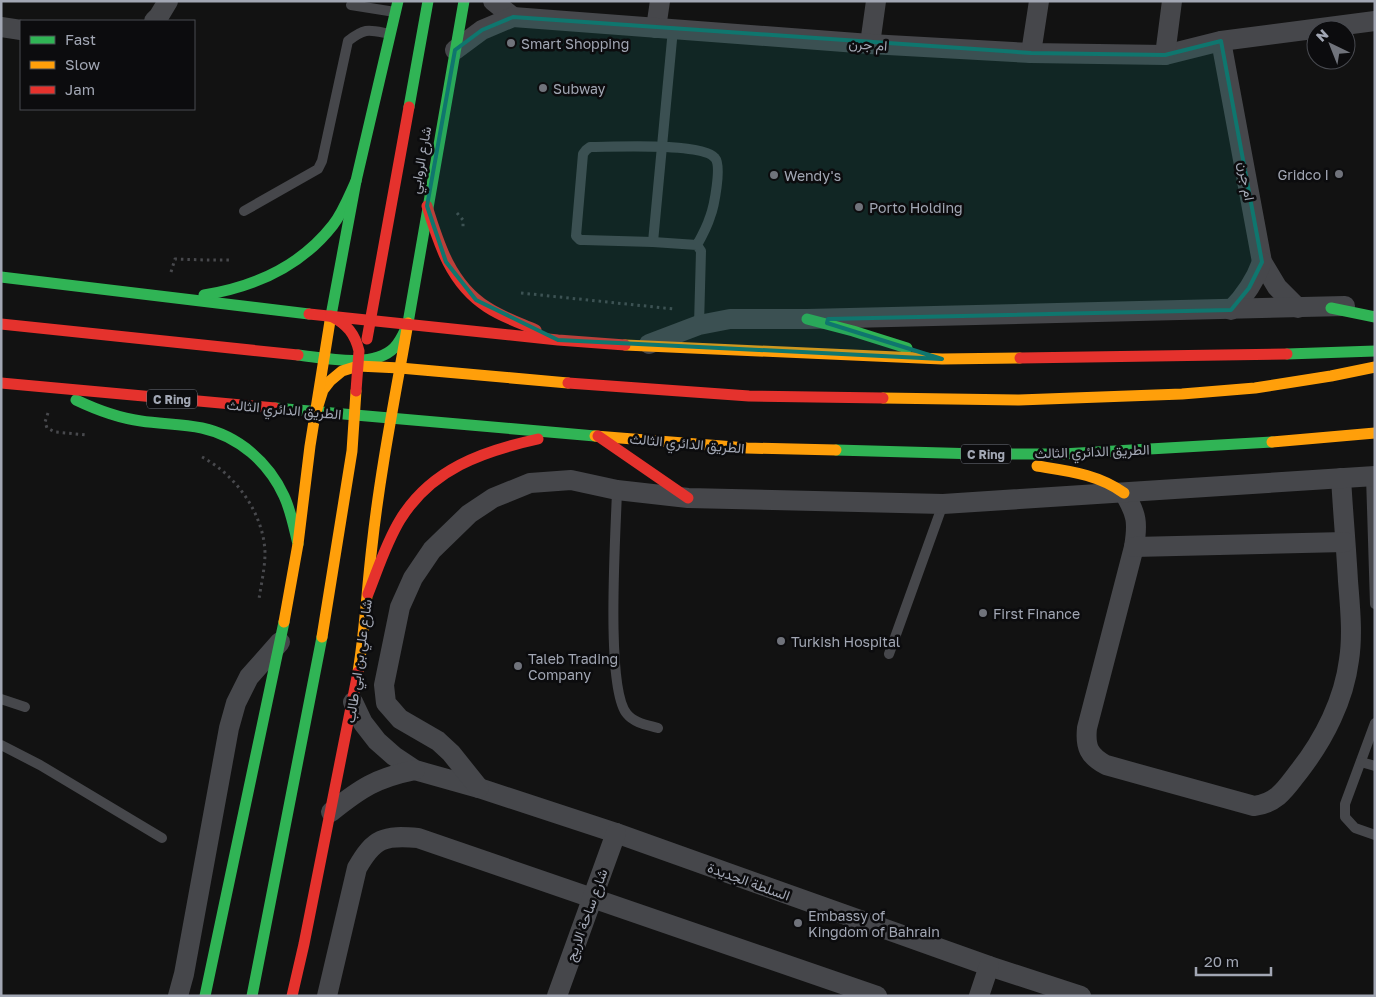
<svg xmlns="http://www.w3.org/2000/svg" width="1376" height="997" font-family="'Golos Text',Vazirmatn,sans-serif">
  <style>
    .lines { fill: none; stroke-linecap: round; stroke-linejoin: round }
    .path { stroke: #48494d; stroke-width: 3; stroke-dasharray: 2.5 4; stroke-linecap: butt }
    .lane { stroke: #46474b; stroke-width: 10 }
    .street { stroke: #46474b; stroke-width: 20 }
    .fast { stroke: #30b455; stroke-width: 11 }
    .slow { stroke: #ff9f0a; stroke-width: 11 }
    .jam { stroke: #e5322d; stroke-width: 11 }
    .marked { fill: #0f766e; fill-opacity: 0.2; stroke: #0f766e; stroke-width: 4; stroke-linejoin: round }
    .poi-dot { fill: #70737b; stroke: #0c0c0e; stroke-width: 2 }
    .labels { text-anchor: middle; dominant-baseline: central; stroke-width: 5; stroke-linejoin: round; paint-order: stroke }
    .shield { fill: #0c0c0e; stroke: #757882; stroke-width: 1 }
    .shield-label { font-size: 12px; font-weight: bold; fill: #a2a7b4 }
    .poi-label { font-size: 14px; fill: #a2a7b4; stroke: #0c0c0e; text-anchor: start }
    .street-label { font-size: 14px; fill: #a2a7b4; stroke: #0c0c0e }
  </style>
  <rect width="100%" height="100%" fill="#121212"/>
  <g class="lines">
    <g class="path">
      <polyline points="457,213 463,220 463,227"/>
      <polyline points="171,272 175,259 206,260 232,260"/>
      <polyline points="521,293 674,309"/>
      <polyline points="48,413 45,422 47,428 55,432 87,435"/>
      <path d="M202 457C236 475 264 514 265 553 265 568 261 585 259 599"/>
    </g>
    <g class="lane">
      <polyline points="351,5 395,12"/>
      <path d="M244 211 318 169 322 161 348 41C366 27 369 30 390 34"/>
      <polyline points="653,242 673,29"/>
      <path d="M697 245C702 236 707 227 710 217 714 207 722 166 715 158 703 142 613 147 590 147L586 150 583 154 576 236 580 240H584L653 242 697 245 701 251 699 325"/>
      <polyline points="1371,476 1375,604"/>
      <path d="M617 490C616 530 605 689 627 714 634 723 648 725 658 728"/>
      <polyline points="889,654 943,504"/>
      <polyline points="1,699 25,707"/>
      <polyline points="1375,723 1345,804 1345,817 1355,828 1375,835"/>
      <polyline points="1,745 40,765 162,838"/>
      <polyline points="1361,762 1375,766"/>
    </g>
    <g class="street">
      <polyline points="493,1 513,17"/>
      <polyline points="154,21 159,16 168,1"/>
      <polyline points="1,27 21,30"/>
      <polyline points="656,28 660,1"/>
      <polyline points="1221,41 1262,262 1277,287 1298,308"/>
      <polyline points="870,44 876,1"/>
      <polyline points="455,50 482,30 513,17 870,44 1031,53 1165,55 1221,41 1375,21"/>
      <polyline points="1031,53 1039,1"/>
      <polyline points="1165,55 1172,1"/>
      <path d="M1231 310C1245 296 1255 281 1262 262"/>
      <polyline points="649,344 699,325 730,319 807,319 1345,306"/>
      <path d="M1124 493C1137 514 1138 523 1134 547L1087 728C1085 747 1089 756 1106 765L1254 806C1278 803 1286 788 1300 770 1324 739 1344 700 1349 660 1353 634 1350 607 1348 581 1346 546 1343 512 1341 478"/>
      <polyline points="1134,547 1345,542"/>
      <polyline points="353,702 363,723 377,741 394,756 415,770 479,788 616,833 989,966 1081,996"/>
      <polyline points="479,788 451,753 438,741 400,719 386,703 384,685 400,607 413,578 432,550 469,514 493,498 530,483 571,480 617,490 688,498 943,504 1375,476"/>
      <path d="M331 812C361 788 376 778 415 770"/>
      <polyline points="178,996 184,974 229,728 236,703 249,677 280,642"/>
      <path d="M327 996 357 868C374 838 384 835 418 838L877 996"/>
      <polyline points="557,996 616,833"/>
      <polyline points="979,996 989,966"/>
    </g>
    <g class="fast">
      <polyline points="409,107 428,1"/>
      <polyline points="1,277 309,314"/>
      <path d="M204 295C254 287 301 266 333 225 343 212 349 196 356 181"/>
      <polyline points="1331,308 1375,317"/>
      <polyline points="807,319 853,331 907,348"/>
      <polyline points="330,321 356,181 398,1"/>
      <polyline points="408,323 464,1"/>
      <polyline points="1287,354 1375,351"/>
      <path d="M298 355C325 358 373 369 394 348 401 341 404 332 408 324"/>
      <path d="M76 400C97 410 119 418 141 421 161 424 182 424 202 428 239 436 269 463 284 496 291 511 294 528 298 544"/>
      <polyline points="275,408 595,436"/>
      <polyline points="836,450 979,454 1062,454 1272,442"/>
      <polyline points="205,996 284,622"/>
      <polyline points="252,996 322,637"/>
    </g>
    <g class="slow">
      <polyline points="625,345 942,359 1020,358"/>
      <polyline points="883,398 1019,400 1182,394 1255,388 1331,376 1375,367"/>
      <polyline points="316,412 323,390 330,381 342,371 358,366 400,368 568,383"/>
      <polyline points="595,436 747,448 836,450"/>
      <polyline points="1272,442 1375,433"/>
      <path d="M1037 466C1068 471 1098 474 1124 493"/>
      <polyline points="284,622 298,544 310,446 330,321"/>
      <polyline points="322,637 352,451 356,391"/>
      <path d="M358 672C365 630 367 588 372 546 380 472 395 397 408 323"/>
    </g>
    <g class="jam">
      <path d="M427 206C439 245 451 284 487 307 502 317 520 323 536 330"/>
      <polyline points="309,314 558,340 625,345"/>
      <path d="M331 316C347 324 355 334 359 351L356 391"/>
      <polyline points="1,324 298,355"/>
      <polyline points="367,339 409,107"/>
      <polyline points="1020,358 1287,354"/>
      <polyline points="1,383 275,408"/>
      <polyline points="568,383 749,396 883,398"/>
      <polyline points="598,436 688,498"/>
      <path d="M368 594C378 569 386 543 400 520 431 469 483 451 538 439"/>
      <polyline points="292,996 304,944 358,672"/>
    </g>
  </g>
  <path class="marked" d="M513 17 1031 53 1165 55 1221 41 1262 262 1249 288 1231 310 828 319 827 323 942 359 558 340 476 300 446 262 427 206 455 50 482 30Z"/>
  <g class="poi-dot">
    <circle cx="511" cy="43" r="5"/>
    <circle cx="543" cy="88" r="5"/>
    <circle cx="1339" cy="174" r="5"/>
    <circle cx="774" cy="175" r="5"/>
    <circle cx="859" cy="207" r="5"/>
    <circle cx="983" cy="613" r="5"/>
    <circle cx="781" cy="641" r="5"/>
    <circle cx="518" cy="666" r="5"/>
    <circle cx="798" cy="923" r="5"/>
  </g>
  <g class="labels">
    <g class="shield">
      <rect x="147" y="389.5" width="50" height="19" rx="4"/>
      <rect x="961" y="444.5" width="50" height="19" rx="4"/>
    </g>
    <g class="shield-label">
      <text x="172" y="399">C Ring</text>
      <text x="986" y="454">C Ring</text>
    </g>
    <g class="poi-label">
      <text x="521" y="43">Smart Shopping</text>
      <text x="553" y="88">Subway</text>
      <text x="1329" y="174" text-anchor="end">Gridco I</text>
      <text x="784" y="175">Wendy's</text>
      <text x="869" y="207">Porto Holding</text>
      <text x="993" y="613">First Finance</text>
      <text x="791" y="641">Turkish Hospital</text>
      <text x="528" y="658">Taleb Trading<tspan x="528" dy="16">Company</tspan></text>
      <text x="808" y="915">Embassy of<tspan x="808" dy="16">Kingdom of Bahrain</tspan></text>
    </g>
    <g class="street-label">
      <text transform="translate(868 44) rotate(4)">ام جرن</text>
      <text transform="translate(420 160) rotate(-80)">شارع الروابي</text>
      <text transform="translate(1247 181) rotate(80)">ام جرن</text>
      <text transform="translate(284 409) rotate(5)">الطريق الدائري الثالث</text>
      <text transform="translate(687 443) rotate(5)">الطريق الدائري الثالث</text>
      <text transform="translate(1092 451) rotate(-2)">الطريق الدائري الثالث</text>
      <text transform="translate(358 661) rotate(-82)">شارع علي بن ابي طالب</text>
      <text transform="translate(749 881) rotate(20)">السلطة الجديدة</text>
      <text transform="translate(586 915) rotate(-70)">شارع ساحة الاريج</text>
    </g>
  </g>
  <rect width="1376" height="997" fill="none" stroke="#a2a7b4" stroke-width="5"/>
  <rect x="20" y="20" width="175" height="90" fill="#0c0c0e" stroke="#484a50"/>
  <rect x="30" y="36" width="25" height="8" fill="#30b455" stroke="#484a50"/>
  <text x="65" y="45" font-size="15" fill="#a2a7b4">Fast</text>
  <rect x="30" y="61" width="25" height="8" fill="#ff9f0a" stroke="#484a50"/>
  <text x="65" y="70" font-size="15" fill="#a2a7b4">Slow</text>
  <rect x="30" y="86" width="25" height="8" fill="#e5322d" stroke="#484a50"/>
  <text x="65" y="95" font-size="15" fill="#a2a7b4">Jam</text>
  <g transform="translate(1331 45) rotate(317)"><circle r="24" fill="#0c0c0e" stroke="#484a50"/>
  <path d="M0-4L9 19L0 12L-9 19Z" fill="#70737b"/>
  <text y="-8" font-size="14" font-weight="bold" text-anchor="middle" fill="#a2a7b4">N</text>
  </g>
  <path d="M1196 967v8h75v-8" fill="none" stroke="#a2a7b4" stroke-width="2.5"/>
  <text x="1204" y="967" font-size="15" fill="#a2a7b4" stroke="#0c0c0e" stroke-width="4" paint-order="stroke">20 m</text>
</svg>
